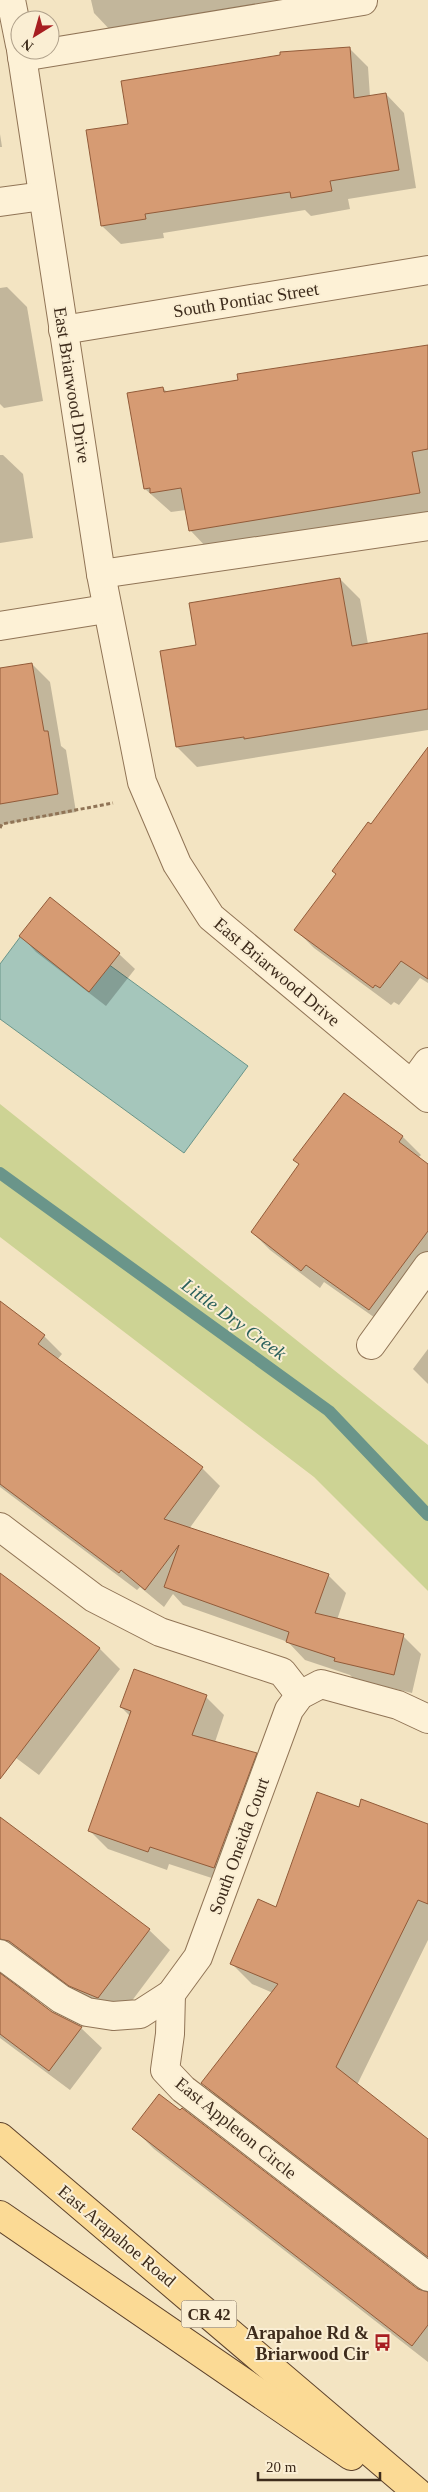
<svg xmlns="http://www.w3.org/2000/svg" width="428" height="2492" font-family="'Times New Roman',serif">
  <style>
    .green { fill: #cdd394 }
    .water { fill: #a5c6bb; stroke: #6a958a }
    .shadow { fill: #0003 }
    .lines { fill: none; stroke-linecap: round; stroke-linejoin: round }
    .stream { stroke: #6a958a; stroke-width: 12 }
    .building { fill: #d69b73; stroke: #925b39 }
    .minor-casing { stroke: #907456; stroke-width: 30 }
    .major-casing { stroke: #5d422b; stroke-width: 30 }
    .path { stroke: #907456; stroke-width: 3; stroke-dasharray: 4 2.5; stroke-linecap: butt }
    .minor { stroke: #fdf1d6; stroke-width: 28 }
    .major { stroke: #fbda95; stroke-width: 28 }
    .labels { text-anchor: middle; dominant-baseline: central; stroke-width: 4; stroke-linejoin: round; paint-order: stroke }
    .shield { fill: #faeed3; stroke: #766653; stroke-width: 1 }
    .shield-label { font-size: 16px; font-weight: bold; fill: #3e2c1c }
    .street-label { font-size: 18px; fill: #3e2c1c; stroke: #faeed3 }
    .poi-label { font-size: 18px; font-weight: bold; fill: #3e2c1c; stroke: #faeed3; text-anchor: end }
    .water-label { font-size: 19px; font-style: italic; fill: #2a605b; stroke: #faeed3 }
  </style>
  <rect width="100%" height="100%" fill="#f3e4c2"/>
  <polygon class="green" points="0,1104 428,1445 428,1591 314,1477 0,1237"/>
  <polygon class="water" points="38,913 248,1066 184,1153 0,1019 0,964"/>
  <g class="shadow">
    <polygon points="91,0 303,0 112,32 94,13"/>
    <polygon points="349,48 368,67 370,97 386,94 404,113 416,188 348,199 350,209 311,216 305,210 163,233 164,238 121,244 102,226 88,132 129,125 281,56"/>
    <polygon points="0,134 2,147 0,147"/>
    <polygon points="7,287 27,307 43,401 4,408 0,404 0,288"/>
    <polygon points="428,349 428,514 209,550 190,530 186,510 171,512 145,489 163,388 167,392"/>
    <polygon points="0,455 3,455 23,474 33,538 0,543"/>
    <polygon points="340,579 360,599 368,644 428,635 428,730 197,767 177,747 198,646"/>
    <polygon points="32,664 50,682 61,746 66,750 76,812 0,825 0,669"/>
    <polygon points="428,750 428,983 420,978 399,1005 394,1002 391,1005 314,948 296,930"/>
    <polygon points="21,936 119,954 135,969 106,1006 36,952"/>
    <polygon points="344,1095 403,1137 421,1155 418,1158 428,1165 428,1274 388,1327 324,1282 320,1288 270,1250 252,1232 300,1165"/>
    <polygon points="0,1303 44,1336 62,1354 57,1360 202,1468 220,1486 189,1529 328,1575 346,1593 337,1620 403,1636 421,1654 412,1693 354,1679 350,1675 305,1660 288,1642 183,1605 173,1594 164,1607 140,1587 137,1590 0,1487"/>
    <polygon points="428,1349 428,1384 413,1369"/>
    <polygon points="0,1574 100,1649 120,1669 39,1775 0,1746"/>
    <polygon points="206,1697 224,1715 215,1742 256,1754 274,1772 233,1885 169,1864 167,1870 108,1849 89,1830 130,1716 121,1707"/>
    <polygon points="359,1809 428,1825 428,1940 357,2085 428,2140 428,2261 223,2103 203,2083 273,1993 252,1984 232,1964"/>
    <polygon points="0,1818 149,1930 170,1950 119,2018 5,1973 5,1979 51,2013 81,2028 102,2048 70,2090 0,2038"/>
    <polygon points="134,2129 418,2290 428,2293 428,2362 154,2149"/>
  </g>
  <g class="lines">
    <polyline class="stream" points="0,1173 329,1411 428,1515"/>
  </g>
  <g class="building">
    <polygon points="350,47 354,98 386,93 399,170 330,181 332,191 291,198 290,192 145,214 146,219 101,226 86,130 128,124 121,81 280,55 280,52"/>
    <polygon points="428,345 428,449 412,452 420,493 189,531 181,488 150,493 150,488 144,489 127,393 163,387 164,392 238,380 237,374"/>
    <polygon points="340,578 352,646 428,633 428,709 244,739 244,737 176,747 160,651 196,645 189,603"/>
    <polygon points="32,663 44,731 48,731 58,794 0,804 0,668"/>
    <polygon points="428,747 428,979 401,961 380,988 375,985 373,988 294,930 336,874 332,871 368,822 371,824"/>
    <polygon points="50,897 120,953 89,992 19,936"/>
    <polygon points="344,1093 403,1136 399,1142 428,1164 428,1231 369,1310 306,1265 301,1271 251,1232 299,1164 293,1160"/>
    <polygon points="0,1301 45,1335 38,1344 203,1467 164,1519 329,1574 315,1613 404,1634 394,1675 334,1661 335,1658 286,1642 289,1632 164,1587 179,1545 145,1590 121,1570 119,1573 0,1484"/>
    <polygon points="0,1573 100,1648 0,1779"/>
    <polygon points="134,1669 207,1695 192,1735 257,1753 214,1868 150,1847 148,1852 88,1831 131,1711 120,1707"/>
    <polygon points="317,1792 359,1807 361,1799 428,1824 428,1904 418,1900 336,2067 428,2139 428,2257 201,2083 278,1984 230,1964 258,1899 276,1907"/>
    <polygon points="0,1817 150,1929 98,1998 69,1986 9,1941 0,1939"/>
    <polygon points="0,1973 52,2012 82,2027 49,2071 0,2034"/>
    <polygon points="159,2094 180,2110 182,2108 418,2289 428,2292 428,2325 412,2346 132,2129"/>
  </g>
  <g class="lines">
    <defs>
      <g id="minor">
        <polyline points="11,0 20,45"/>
        <polyline points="21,50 101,574 142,782 177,864 211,917 428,1098"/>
        <polyline points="22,57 363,1"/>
        <polyline points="0,202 43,196"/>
        <polyline points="63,330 428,270"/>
        <polyline points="101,574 428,526"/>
        <polyline points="0,626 106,609"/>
        <polyline points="412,1084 428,1062"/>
        <polyline points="371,1345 428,1266"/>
        <polyline points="0,1527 94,1598 160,1632 282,1672 300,1695"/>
        <polyline points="0,1954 61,1999 87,2012 113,2016 140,2014 171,1994 198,1957 289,1710 300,1695 321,1684 398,1705 428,1719"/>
        <polyline points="171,1994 170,2034 165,2070 183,2089 428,2277"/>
      </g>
      <g id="major">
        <polyline points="0,2137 417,2492"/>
        <polyline points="0,2215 351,2456"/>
      </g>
    </defs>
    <use href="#minor" class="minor-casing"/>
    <use href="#major" class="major-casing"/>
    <polyline class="path" points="0,828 2,824 113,803"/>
    <use href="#minor" class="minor"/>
    <use href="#major" class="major"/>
  </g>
  <defs>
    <symbol id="bus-bare" viewBox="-9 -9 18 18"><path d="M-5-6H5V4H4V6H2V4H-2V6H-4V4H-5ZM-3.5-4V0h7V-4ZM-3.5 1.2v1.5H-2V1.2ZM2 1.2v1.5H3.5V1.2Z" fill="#a71e21" stroke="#faeed3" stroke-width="2.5" paint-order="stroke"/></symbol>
  </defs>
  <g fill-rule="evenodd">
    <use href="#bus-bare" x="370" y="2330" width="25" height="25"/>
  </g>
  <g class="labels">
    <rect class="shield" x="181.5" y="2300.5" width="55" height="27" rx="4"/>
    <g class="shield-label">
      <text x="209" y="2314">CR 42</text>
    </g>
    <g class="street-label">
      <text transform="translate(246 300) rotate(-9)">South Pontiac Street</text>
      <text transform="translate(72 385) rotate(81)">East Briarwood Drive</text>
      <text transform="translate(277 972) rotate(40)">East Briarwood Drive</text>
      <text transform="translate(239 1846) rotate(-70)">South Oneida Court</text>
      <text transform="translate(236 2128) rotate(39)">East Appleton Circle</text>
      <text transform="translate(117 2236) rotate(40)">East Arapahoe Road</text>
    </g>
    <g class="poi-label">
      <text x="369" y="2333">Arapahoe Rd &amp;<tspan x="369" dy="21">Briarwood Cir</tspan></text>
    </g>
    <g class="water-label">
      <text transform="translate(234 1319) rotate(36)">Little Dry Creek</text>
    </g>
  </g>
  <g transform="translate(35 35) rotate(217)"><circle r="24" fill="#faeed3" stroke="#afa08a"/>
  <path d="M0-4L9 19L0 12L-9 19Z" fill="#a71e21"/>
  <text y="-8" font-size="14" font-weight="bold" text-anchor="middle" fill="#3e2c1c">N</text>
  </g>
  <path d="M258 2472v8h122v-8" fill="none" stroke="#3e2c1c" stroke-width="2.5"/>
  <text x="266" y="2472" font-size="15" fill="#3e2c1c" stroke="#faeed3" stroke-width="4" paint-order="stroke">20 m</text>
</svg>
